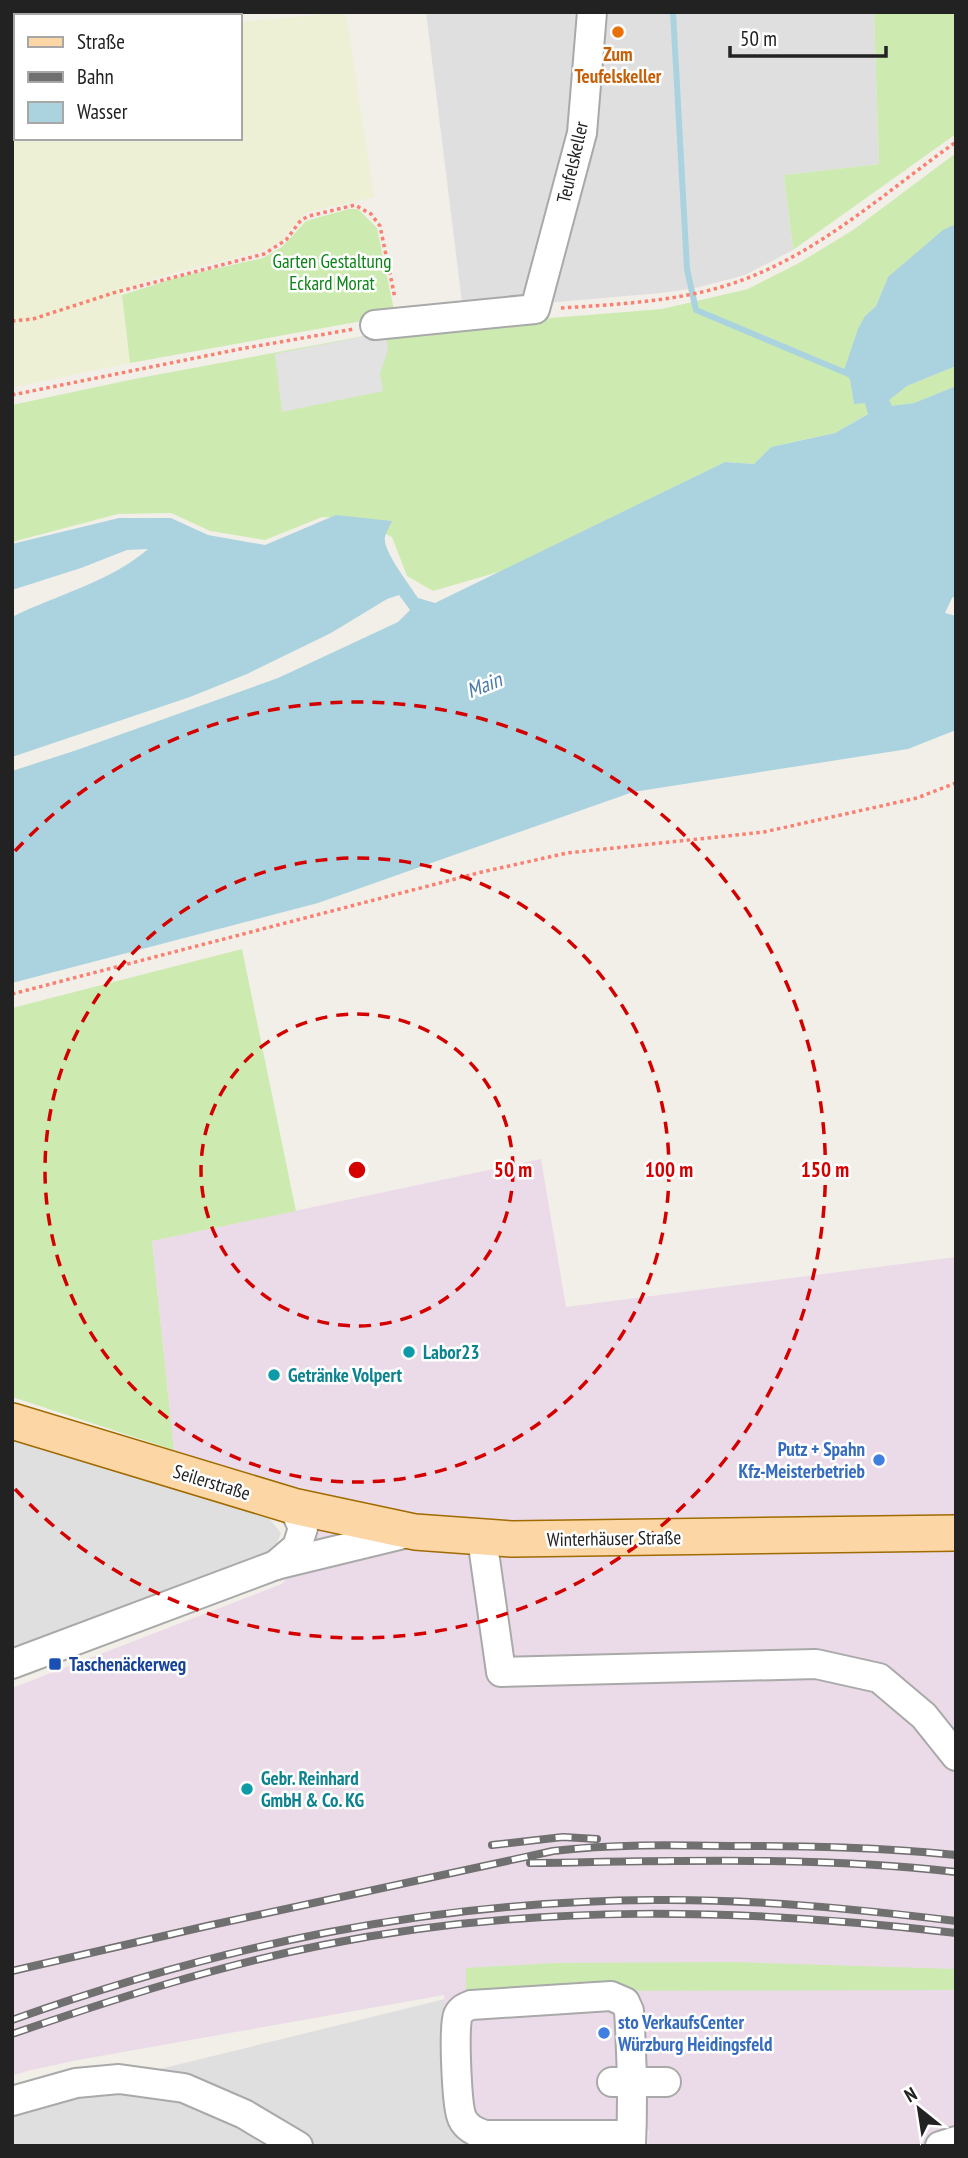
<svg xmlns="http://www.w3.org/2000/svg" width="968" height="2158" font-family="'PT Sans Narrow',sans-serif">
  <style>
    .residential { fill: #e0dfdf }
    .industrial { fill: #ebdbe8 }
    .farmland { fill: #eef0d5 }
    .grass { fill: #cdebb0 }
    .parking { fill: #e2e2e2 }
    .water { fill: #aad3df }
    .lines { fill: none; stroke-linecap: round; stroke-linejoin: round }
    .stream { stroke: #aad3df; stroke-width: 6 }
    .minor-casing { stroke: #a9a9a9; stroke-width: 32 }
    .major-casing { stroke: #a06b00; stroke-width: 38 }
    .path { stroke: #fa8072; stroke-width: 3.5; stroke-dasharray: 3.5 3.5; stroke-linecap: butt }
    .minor { stroke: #fff; stroke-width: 28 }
    .major { stroke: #fcd6a4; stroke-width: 35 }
    .rail-casing { stroke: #707070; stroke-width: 8 }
    .rail { stroke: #fff; stroke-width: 5; stroke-dasharray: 16; stroke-linecap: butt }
    .ring { fill: none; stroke: #d40000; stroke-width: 3.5; stroke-dasharray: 12 9 }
    .food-dot { fill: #e8710a; stroke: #fff; stroke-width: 2.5 }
    .culture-dot { fill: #0f9aa8; stroke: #fff; stroke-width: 2.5 }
    .shop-dot { fill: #3f7fe0; stroke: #fff; stroke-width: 2.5 }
    .transit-dot { fill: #1a4fb4; stroke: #fff; stroke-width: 2.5 }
    .labels { text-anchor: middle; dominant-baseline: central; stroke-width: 5; stroke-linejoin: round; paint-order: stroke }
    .food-label { font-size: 19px; font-weight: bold; fill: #c56008; stroke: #fff }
    .street-label { font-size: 19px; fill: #222; stroke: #fff }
    .park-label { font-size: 19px; fill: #0c8416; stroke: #fff }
    .culture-label { font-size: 19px; font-weight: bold; fill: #0d838f; stroke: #fff; text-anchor: start }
    .shop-label { font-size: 19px; font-weight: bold; fill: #366cbe; stroke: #fff; text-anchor: end }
    .transit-label { font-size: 19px; font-weight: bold; fill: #164399; stroke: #fff; text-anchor: start }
    .water-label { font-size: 21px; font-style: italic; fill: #4a7aab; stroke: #fff }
    .centre { fill: #d40000; stroke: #fff; stroke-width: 3.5 }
    .ring-label { font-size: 21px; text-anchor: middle; font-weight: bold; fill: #d40000; stroke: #fff; stroke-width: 5; stroke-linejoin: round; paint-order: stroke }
  </style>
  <rect width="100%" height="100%" fill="#f2efe9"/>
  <g class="residential">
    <polygon points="426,12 874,12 879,164 784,175 793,250 745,275 696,288 661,293 463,310"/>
    <polygon points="12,1431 256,1502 281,1533 273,1553 12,1647"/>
    <polygon points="445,1999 451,2134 633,2129 631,2146 12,2146 12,2101 119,2079"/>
  </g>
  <polygon class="industrial" points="541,1159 566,1307 956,1257 956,2146 648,2146 649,2130 633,2129 451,2134 444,1995 78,2060 27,2071 12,2076 12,1688 282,1584 309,1548 294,1490 174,1450 152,1241"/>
  <polygon class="farmland" points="346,12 374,197 306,213 279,243 260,252 177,272 121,290 130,363 12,388 12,42 16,42 16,138 240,138 240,22"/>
  <g class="grass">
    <polygon points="874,12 956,12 956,134 793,250 784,175 879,164"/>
    <polygon points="956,153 956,225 888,277 876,306 865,316 850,380 854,403 865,403 869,413 835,433 771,447 754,464 725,462 502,571 433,591 407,576 392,537 350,518 322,517 265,540 210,531 171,513 118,514 12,542 12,405 134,379 375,334 401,330 662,309 748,289 799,263 853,230"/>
    <polygon points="349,209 358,209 377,228 395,315 130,363 122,295 179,277 263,258 282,247 306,221"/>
    <polygon points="956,366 956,386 914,403 892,407 888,400 907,386"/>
    <polygon points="242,949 296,1211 152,1241 174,1450 12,1397 12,1008"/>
    <polygon points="732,1962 956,1969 956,1990 466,1991 466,1968 556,1963"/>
  </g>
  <polygon class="parking" points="386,332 388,350 380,374 383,391 282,412 275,354"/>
  <path class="water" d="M956 224V366L907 386 889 400 892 406 914 403 956 386V596L952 598 945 613 956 616V730L908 749 633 792 318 903 12 983V771L77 750 278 678 398 622 410 610 399 595 387 599 331 633 247 674 190 697 12 757V617C56 595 110 582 148 549L127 550 81 568 12 590V544L119 518H171L208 535 265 545 336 515 392 521C390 526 386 532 385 537 382 550 410 585 418 598L435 603 725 462 754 464 771 447 835 433 868 414 865 403 854 404 850 380 844 370 858 329 865 316 876 306 888 277 943 230Z"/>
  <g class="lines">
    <polyline class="stream" points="673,12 687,269 696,310 851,375"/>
    <defs>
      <g id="minor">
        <polyline points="375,325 535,309 582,133 592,12"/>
        <polyline points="482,1538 501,1672 816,1664 879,1678 924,1716 956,1756"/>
        <polyline points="276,1565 297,1547 303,1528 293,1506"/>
        <polyline points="12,1664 276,1565 412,1532"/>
        <polyline points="612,2082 666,2082"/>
        <polyline points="12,2101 76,2083 119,2079 184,2088 244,2114 298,2146"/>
        <path d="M631 2146C633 2099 632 2057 629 2011L625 2002 611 1996 471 2005C466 2007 461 2009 458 2015 453 2025 457 2102 461 2115 464 2126 475 2132 485 2135H631"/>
        <polyline points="940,2146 956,2141"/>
      </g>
      <g id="major">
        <polyline points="102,16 138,12"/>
        <polyline points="12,24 16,24"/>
        <polyline points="12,1421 293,1506 415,1532 512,1539 956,1533"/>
      </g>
    </defs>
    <use href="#minor" class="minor-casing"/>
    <use href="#major" class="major-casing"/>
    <g class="path">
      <path d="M561 308C622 304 688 301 745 279 824 249 888 190 956 142"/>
      <polyline points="12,321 33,319 113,293 264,254 286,240 301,220 309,216 355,205 371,214 380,226 395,298"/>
      <polyline points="12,395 240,349 354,329"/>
      <polyline points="12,994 482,872 567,853 764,832 917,798 956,783"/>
    </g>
    <use href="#minor" class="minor"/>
    <use href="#major" class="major"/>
    <defs>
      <g id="rail">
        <polyline points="492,1845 563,1837 597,1839"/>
        <path d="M530 1863C672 1861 815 1856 956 1872"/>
        <path d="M12 1971 207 1926 553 1851C612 1844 671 1845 730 1846 806 1846 880 1847 956 1855"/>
        <path d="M12 2020C222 1945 431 1901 655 1900 755 1899 856 1909 956 1921"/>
        <path d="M12 2034C114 1999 217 1966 323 1945 532 1903 745 1908 956 1933"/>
      </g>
    </defs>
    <use href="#rail" class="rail-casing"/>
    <use href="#rail" class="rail"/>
  </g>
  <g class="ring">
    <circle cx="357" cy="1170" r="156"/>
    <circle cx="357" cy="1170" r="312"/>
    <path d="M15 851A468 468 0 1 1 15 1489"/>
  </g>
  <circle class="food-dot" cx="618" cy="32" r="7"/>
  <g class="culture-dot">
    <circle cx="409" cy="1352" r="7"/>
    <circle cx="274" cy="1375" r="7"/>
    <circle cx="247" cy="1789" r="7"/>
  </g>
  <g class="shop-dot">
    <circle cx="879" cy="1460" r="7"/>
    <circle cx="604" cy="2033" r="7"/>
  </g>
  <rect class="transit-dot" x="48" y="1657" width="14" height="14" rx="3.5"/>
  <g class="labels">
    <g class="food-label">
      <text x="618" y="54">Zum<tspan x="618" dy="22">Teufelskeller</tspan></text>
    </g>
    <g class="street-label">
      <text transform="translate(572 162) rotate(-77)">Teufelskeller</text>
      <text transform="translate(212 1482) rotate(17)">Seilerstraße</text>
      <text transform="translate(614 1538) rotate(-1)">Winterhäuser Straße</text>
    </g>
    <g class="park-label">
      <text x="332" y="261">Garten Gestaltung<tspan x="332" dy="22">Eckard Morat</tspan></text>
    </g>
    <g class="culture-label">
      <text x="423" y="1352">Labor23</text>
      <text x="288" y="1375">Getränke Volpert</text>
      <text x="261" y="1778">Gebr. Reinhard<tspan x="261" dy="22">GmbH &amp; Co. KG</tspan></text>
    </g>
    <g class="shop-label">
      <text x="865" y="1449">Putz + Spahn<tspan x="865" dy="22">Kfz-Meisterbetrieb</tspan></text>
      <text x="618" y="2022" text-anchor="start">sto VerkaufsCenter<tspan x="618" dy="22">Würzburg Heidingsfeld</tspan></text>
    </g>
    <g class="transit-label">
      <text x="69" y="1664">Taschenäckerweg</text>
    </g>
    <g class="water-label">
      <text transform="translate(484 685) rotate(-22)">Main</text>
    </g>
  </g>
  <circle cx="357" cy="1170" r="10" class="centre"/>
  <g class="ring-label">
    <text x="513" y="1177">50 m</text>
    <text x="669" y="1177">100 m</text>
    <text x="825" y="1177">150 m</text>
  </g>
  <rect width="968" height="2158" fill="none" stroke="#222222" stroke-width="28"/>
  <rect x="14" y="14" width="228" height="126" fill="#ffffff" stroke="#a7a7a7" stroke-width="2"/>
  <rect x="28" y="37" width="35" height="10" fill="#fcd6a4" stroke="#a7a7a7" stroke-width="2"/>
  <text x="77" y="49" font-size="21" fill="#222222">Straße</text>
  <rect x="28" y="72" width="35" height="10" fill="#707070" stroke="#a7a7a7" stroke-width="2"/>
  <text x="77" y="84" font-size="21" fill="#222222">Bahn</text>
  <rect x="28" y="102" width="35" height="21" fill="#aad3df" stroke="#a7a7a7" stroke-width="2"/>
  <text x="77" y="119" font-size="21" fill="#222222">Wasser</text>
  <g transform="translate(919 2109) rotate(330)" stroke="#ffffff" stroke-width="5" paint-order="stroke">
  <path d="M0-5L12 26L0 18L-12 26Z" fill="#222222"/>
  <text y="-10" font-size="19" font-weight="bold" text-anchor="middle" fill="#222222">N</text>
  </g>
  <path d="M730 46v10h156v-10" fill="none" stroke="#222222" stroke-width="3.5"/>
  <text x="740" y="46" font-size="21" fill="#222222" stroke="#ffffff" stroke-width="5" paint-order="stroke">50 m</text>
</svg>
